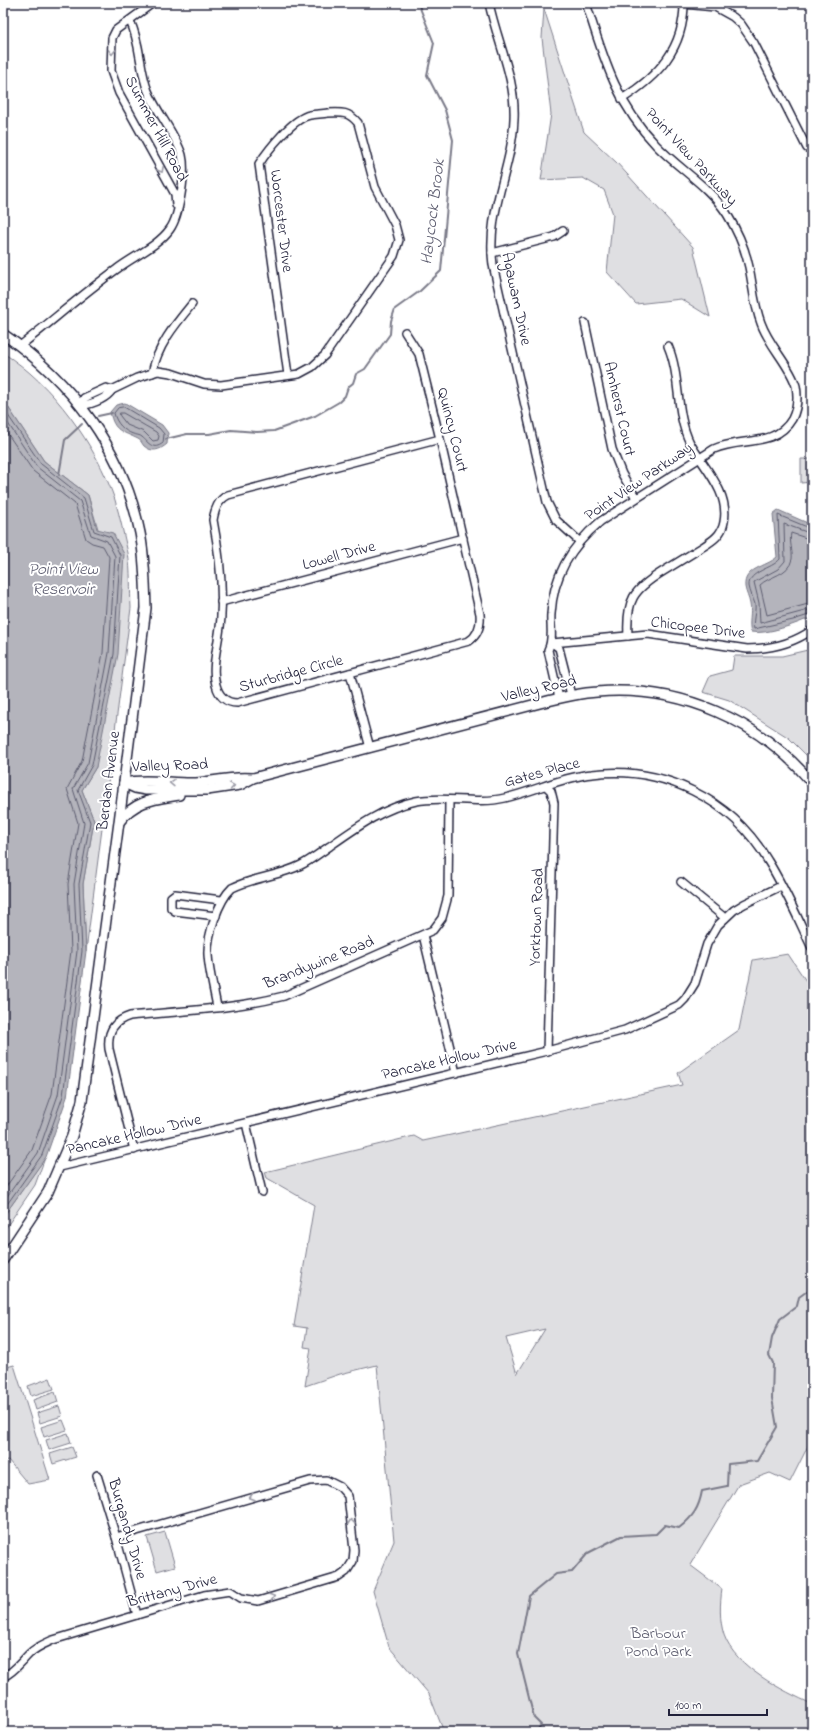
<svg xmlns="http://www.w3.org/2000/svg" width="815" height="1735" font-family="'Indie Flower',sans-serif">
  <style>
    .green { fill: #dfdfe2; stroke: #80808e; fill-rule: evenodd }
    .water { fill: #b4b4bc; stroke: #7a7a88 }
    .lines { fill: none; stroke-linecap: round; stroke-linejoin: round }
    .shore { stroke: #5c5c6f; stroke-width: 1 }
    .stream { stroke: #7a7a88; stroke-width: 2 }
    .street-casing { stroke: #22223b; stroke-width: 10 }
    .secondary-casing { stroke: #22223b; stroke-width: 12 }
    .street { stroke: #fff; stroke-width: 7 }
    .secondary { stroke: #fff; stroke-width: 9 }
    .oneway { stroke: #9c9ca7 }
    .labels { text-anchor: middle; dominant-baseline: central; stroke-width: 4; stroke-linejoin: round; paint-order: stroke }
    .street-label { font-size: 16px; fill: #22223b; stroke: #fff }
    .park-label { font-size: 16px; fill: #5b5b6d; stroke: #fff }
    .water-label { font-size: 17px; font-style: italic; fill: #5c5c6f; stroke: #fff }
  </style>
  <rect width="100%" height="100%" fill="#fff"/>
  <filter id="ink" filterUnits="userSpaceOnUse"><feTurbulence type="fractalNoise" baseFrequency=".025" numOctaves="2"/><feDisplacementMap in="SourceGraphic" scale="8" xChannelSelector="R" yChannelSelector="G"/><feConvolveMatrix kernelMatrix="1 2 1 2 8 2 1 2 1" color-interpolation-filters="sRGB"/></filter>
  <g filter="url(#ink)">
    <g class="green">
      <polygon points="544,9 584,132 617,163 693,247 710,317 681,299 636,304 607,272 613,214 604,190 583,178 541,180 551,114 542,38"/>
      <path d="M3 353C52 383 96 445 115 500 120 517 124 536 128 553 131 571 130 590 131 608L86 951 83 884 94 821 82 790 96 767 98 529 88 495 44 461 6 404 3 403Z"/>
      <polygon points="801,459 812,459 812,482 801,483"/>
      <polygon points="812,649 812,761 789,738 729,700 703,692 710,676 732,670 734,656 782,656"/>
      <path d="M788 954 812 990V1438L790 1482 770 1473 739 1484 690 1565 722 1589C720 1604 719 1619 724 1635 735 1667 783 1691 812 1704V1732H444L429 1694 389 1647 373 1591 394 1541 377 1365 340 1374 305 1386 311 1348 304 1347 307 1328 294 1326 314 1205 267 1178 265 1172 414 1136 423 1141 682 1085 678 1073 739 1030 753 960ZM545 1329 517 1374 506 1338Z"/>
      <polygon points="45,1158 35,1185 3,1232 3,1217"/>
      <polygon points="14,1365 50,1480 28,1484 8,1460 3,1461 3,1368"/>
      <polygon points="50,1378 54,1389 31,1396 28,1386"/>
      <polygon points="55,1392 58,1402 36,1410 33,1400"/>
      <polygon points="59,1406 62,1416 40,1423 37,1413"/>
      <polygon points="63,1420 67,1430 44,1437 41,1427"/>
      <polygon points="68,1433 71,1443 49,1450 46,1440"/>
      <polygon points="72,1447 76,1457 53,1464 50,1454"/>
      <polygon points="165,1532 175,1566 157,1571 147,1537"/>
    </g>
    <g class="water">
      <polygon points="3,403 6,404 44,461 88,495 97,529 113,533 124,554 118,654 96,767 82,790 94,821 83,884 86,951 67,1097 46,1157 3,1217"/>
      <path d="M125 403 162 425 168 433 167 444C160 450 152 453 144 446 142 444 141 440 138 439 122 431 114 432 110 412L116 405Z"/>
      <path d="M778 510 812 525V617C796 624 767 635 751 632 748 623 752 614 750 604 749 598 746 593 745 587 743 568 766 567 777 557L773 514Z"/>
    </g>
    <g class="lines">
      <g class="shore">
        <path d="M124 407 159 428 164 434 163 443C153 451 149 443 142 437 140 435 136 435 133 434 124 431 116 423 114 413L118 408Z"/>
        <polyline points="3,408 41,464 84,498 94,531 111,537 120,555 114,654 92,765 78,790 90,822 79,884 82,951 63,1096 42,1155 3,1210"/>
        <polygon points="120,413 123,413 156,432 159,436 158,440 153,441 144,432 127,425 120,416"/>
        <polyline points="3,416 37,467 80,501 91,535 107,541 115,556 109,653 88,763 73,789 84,823 74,884 77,951 58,1095 38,1153 3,1202"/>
        <polyline points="3,427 33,471 75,504 86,539 92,543 103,546 109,557 103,653 82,761 67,789 78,823 68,884 71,951 52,1094 32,1150 3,1191"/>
        <path d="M812 529 778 515 780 559C772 569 748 571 749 586 750 592 753 598 755 604 756 612 752 622 754 629L793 620 812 614"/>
        <polyline points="812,534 784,524 785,561 778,569 754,582 759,603 760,623 812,609"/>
        <path d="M812 540 791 533C789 542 793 551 792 559 789 575 769 576 760 585L767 615 812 603"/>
      </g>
      <g class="stream">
        <polyline points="98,416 112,413"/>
        <polyline points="166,439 187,434 209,434 231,430 257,432 274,431 315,416 339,402 345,396 348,387 353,383 356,374 365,369 390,334 391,321 395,309 420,291 441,271 453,140 445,110 427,75 434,43 418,3"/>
        <polyline points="59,475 65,440 82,424"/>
        <path d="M536 1732 541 1725 534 1718 518 1654 529 1596 556 1574 572 1572 588 1553 621 1536 656 1534 665 1525 679 1528C693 1517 699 1508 702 1491L727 1486 728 1464 757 1461 777 1427 772 1398 773 1363 769 1355 772 1338 780 1319 797 1306 799 1297 810 1289 812 1284"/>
      </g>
      <defs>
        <g id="street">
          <polyline points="153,3 116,30 112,38 111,71 119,93 175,194 176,205"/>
          <path d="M489 3C497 42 516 78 514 119 512 170 486 210 493 265L547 502 556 520 579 541"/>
          <polyline points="684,4 715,7 733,17 741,24 754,43 807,148"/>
          <path d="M622 99C658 76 684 49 684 3"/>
          <polyline points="492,253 554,237 563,231"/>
          <polyline points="585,323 612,449 622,474 636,498"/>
          <path d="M405 332 419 354 440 439 480 614C481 626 478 635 469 641L237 703C226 703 219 696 216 685 210 665 221 636 221 615 223 583 219 551 213 520 215 509 218 500 228 495L440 439"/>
          <path d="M20 346C53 320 84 293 117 269 134 256 158 246 170 229 180 215 186 171 182 155 175 133 157 113 148 91 139 69 141 43 130 21"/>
          <path d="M152 373C158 345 174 326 192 304"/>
          <path d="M106 388 112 390C106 399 91 404 80 406L84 398Z"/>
          <path d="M112 390 137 378 158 371 171 373 204 384 221 385 299 374 312 367 325 355 394 256 399 240 395 225 375 187 358 123C349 112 342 112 328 113 322 114 316 114 310 115 293 118 268 150 259 164L288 375"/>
          <polyline points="221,602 463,538"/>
          <path d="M628 636C626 600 633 590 662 572 675 564 688 556 701 548 712 541 722 535 724 522 730 492 703 467 690 443 675 413 681 376 668 346"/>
          <path d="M552 643 648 634 747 649C770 649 792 644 812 630"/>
          <polyline points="552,643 559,648 571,695"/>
          <polyline points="350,673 370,748"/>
          <path d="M559 698 548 650C554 639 550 626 551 614 553 575 572 545 601 521L714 449C740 437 775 448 792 419 797 409 798 397 796 386 790 365 769 346 761 323 754 305 753 286 749 267 745 248 737 230 727 214 709 186 679 169 656 145 616 104 603 56 586 3"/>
          <polyline points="546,786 551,791 554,803 547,1051"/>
          <polyline points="681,882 725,918"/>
          <polyline points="216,916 175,911 171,908 171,897 175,894 221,900"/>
          <polyline points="423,935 456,1073"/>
          <path d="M217 1007C214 990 209 972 208 955 207 936 218 901 232 888 254 877 280 876 301 865 311 860 321 852 330 846 357 827 383 808 416 801 445 795 476 805 505 798 535 791 562 777 592 774 662 765 732 799 768 861 785 888 798 919 812 948"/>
          <polyline points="246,1123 262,1192"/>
          <path d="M134 1150 109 1049C107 1031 114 1021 130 1016 182 1011 235 1009 284 996L433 930 442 918 448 896 449 800"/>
          <polyline points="60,1167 547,1051 625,1030 679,1005 685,999 695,983 707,944 718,925 734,910 744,904 781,886"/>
          <polyline points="97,1475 116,1537 137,1615"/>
          <path d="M3 1677C15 1671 20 1663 29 1654 36 1647 44 1644 53 1640L204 1595 230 1591 241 1598 258 1601 339 1577 346 1572 353 1561 354 1550 348 1496 340 1487 326 1480 310 1481 116 1537"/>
        </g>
        <g id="secondary">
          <path d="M3 334C71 380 124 451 140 533 145 558 145 583 146 608L119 822 82 1101 72 1136 48 1192 3 1260"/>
          <path d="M124 783 135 788 146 790H207L240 785 253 778 540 703C559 698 578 693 597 692 679 685 760 720 812 783"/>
          <path d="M124 783C148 778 172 784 196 783 215 781 233 776 252 778"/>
          <path d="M120 821C135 800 156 799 179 795"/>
        </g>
      </defs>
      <use href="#street" class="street-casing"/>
      <use href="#secondary" class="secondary-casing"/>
      <use href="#street" class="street"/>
      <use href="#secondary" class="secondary"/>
    </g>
    <defs><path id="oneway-chevron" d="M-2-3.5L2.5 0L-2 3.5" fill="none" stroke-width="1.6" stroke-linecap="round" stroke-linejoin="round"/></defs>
    <g class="oneway">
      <use href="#oneway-chevron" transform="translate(112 52) rotate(91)"/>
      <use href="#oneway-chevron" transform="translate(161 170) rotate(62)"/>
      <use href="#oneway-chevron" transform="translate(172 783) rotate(-179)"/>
      <use href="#oneway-chevron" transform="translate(232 786) rotate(-9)"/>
      <use href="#oneway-chevron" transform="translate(252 1497) rotate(164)"/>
      <use href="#oneway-chevron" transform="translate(351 1522) rotate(-97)"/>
      <use href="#oneway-chevron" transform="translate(272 1597) rotate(-17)"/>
    </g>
  </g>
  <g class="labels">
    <g class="street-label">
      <text transform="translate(156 129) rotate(62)">Summer Hill Road</text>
      <text transform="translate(691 157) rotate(47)">Point View Parkway</text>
      <text transform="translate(281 221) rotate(83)">Worcester Drive</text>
      <text transform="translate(516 299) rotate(78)">Agawam Drive</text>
      <text transform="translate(619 409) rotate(77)">Amherst Court</text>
      <text transform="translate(452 430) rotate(76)">Quincy Court</text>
      <text transform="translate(639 482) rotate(-34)">Point View Parkway</text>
      <text transform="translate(339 556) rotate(-15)">Lowell Drive</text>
      <text transform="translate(698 628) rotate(7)">Chicopee Drive</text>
      <text transform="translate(291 674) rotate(-15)">Sturbridge Circle</text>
      <text transform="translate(539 689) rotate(-13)">Valley Road</text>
      <text transform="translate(170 766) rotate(-2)">Valley Road</text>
      <text transform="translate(542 773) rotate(-15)">Gates Place</text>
      <text transform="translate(109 781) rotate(-83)">Berdan Avenue</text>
      <text transform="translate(537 917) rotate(-88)">Yorktown Road</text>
      <text transform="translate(319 963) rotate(-22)">Brandywine Road</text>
      <text transform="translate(449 1060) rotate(-13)">Pancake Hollow Drive</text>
      <text transform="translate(134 1135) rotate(-13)">Pancake Hollow Drive</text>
      <text transform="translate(127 1529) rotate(74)">Burgandy Drive</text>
      <text transform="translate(172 1591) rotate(-15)">Brittany Drive</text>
    </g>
    <g class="park-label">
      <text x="658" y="1634">Barbour<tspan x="658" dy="18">Pond Park</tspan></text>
    </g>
    <g class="water-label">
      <text transform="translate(433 212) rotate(-83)">Haycock Brook</text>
      <text x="63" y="569">Point View<tspan x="63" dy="20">Reservoir</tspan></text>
    </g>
  </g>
  <rect width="815" height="1735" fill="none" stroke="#fff" stroke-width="16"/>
  <rect x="8" y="8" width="799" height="1719" fill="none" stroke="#22223b" stroke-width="1.5" filter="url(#ink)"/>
  <path d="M669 1709v6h98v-6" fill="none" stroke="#22223b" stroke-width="2"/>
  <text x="675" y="1709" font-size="12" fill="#22223b" stroke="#ffffff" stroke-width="3" paint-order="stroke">100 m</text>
</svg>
